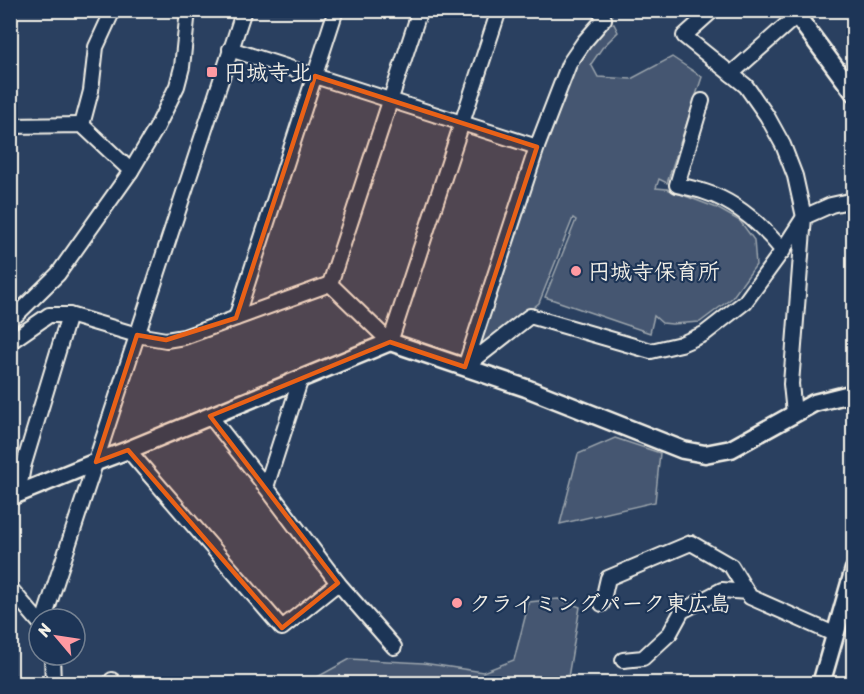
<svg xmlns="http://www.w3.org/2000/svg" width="864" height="694" font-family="Sriracha,'Klee One',sans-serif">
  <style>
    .green { fill: #445771; stroke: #9ca4ac; stroke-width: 1.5 }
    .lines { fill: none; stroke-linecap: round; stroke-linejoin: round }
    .minor-casing { stroke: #f4f1e8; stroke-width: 18 }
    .tertiary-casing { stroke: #f4f1e8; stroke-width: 21 }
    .minor { stroke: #1d3557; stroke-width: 14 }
    .tertiary { stroke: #1d3557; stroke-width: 16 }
    .marked { fill: #e96117; fill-opacity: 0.2; stroke: #e96117; stroke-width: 4.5; stroke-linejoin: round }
    .poi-dot { fill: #ff9aa2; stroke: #1d3557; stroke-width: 2 }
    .labels { text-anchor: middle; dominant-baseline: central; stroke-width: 4.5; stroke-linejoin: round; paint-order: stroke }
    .poi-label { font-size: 22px; font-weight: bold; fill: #f4f1e8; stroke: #1d3557; text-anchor: start }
  </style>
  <rect width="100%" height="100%" fill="#2a4060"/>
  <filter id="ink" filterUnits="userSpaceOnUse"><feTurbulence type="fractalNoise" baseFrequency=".0167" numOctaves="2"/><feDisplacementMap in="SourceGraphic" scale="12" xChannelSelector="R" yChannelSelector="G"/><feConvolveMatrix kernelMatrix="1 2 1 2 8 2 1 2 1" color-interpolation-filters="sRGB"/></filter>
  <g filter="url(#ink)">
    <g class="green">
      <polygon points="614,24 618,32 602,48 591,64 598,77 631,79 672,57 702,77 667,183 659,179 656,188 667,189 717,208 740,221 754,240 756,265 732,298 700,322 672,324 662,323 654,316 650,333 545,297 576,220 573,218 539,303 480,351 479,345 535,171 576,63 604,25"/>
      <polygon points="615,438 660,453 655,502 560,524 578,454"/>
      <polygon points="558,599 580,607 567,683 311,683 310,681 350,659 423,663 483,672 514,660 529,602"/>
    </g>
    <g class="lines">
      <defs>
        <g id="minor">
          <polyline points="713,10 684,36 746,86 767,116 783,145 795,176 804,217 791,384 794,413"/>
          <polyline points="230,49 537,147"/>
          <polyline points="731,74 803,10"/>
          <path d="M702 101 677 185C686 187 696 189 705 192 737 202 762 225 783 251"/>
          <polyline points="82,125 91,91 96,47 113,10"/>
          <polyline points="10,126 82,125 131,171"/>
          <polyline points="330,284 420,10"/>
          <polyline points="236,318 336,10"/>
          <polyline points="10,321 58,274 131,171 156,129 177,86 182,67 188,10"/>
          <polyline points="10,342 49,315 69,315 137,335 166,340 184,337 330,284 390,342 499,10"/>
          <polyline points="465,367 530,316 651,351 681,344 704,334 745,302 780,254 804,217 831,205 854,200"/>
          <polyline points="465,367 537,147 569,64 584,42 604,19 600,10"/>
          <polyline points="301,378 266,487 338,583 394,647"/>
          <polyline points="210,416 266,487"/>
          <polyline points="128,450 282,628 338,583"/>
          <polyline points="18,494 23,467 69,315"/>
          <polyline points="10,588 39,622"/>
          <polyline points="602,604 608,578 691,543 731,566 750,597 834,634"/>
          <polyline points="44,619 244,10"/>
          <polyline points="52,655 53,684"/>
          <polyline points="623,660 643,658 670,633 682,611 722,590 747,592"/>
          <polyline points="112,680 112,684"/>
        </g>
        <g id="tertiary">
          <polyline points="791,10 797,16 854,93"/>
          <polyline points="10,497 96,462 128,450 390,342 526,388 683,450 705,454 731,449 814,403 854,393"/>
          <polyline points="821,684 854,569"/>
        </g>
      </defs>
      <use href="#minor" class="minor-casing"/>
      <use href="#tertiary" class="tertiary-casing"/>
      <use href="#minor" class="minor"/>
      <use href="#tertiary" class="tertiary"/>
    </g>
  </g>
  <path class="marked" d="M315 76 537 147 465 367 390 342 210 416 338 583 282 628 128 450 96 462 137 335 166 340 236 318Z"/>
  <g class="poi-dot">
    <rect x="206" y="66" width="12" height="12" rx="3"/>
    <circle cx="576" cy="271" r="6"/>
    <circle cx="457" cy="603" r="6"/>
  </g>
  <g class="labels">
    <g class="poi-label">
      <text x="224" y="72">円城寺北</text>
      <text x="588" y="271">円城寺保育所</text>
      <text x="469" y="603">クライミングパーク東広島</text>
    </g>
  </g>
  <rect width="864" height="694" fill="none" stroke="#1d3557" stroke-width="36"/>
  <rect x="18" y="18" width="828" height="658" fill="none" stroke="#f4f1e8" stroke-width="2" filter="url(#ink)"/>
  <g transform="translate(57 637) rotate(299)"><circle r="28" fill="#1d3557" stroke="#738091" stroke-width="1.5"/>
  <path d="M0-4.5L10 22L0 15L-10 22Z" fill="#ff9aa2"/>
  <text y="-9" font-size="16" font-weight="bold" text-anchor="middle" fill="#f4f1e8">N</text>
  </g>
</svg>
